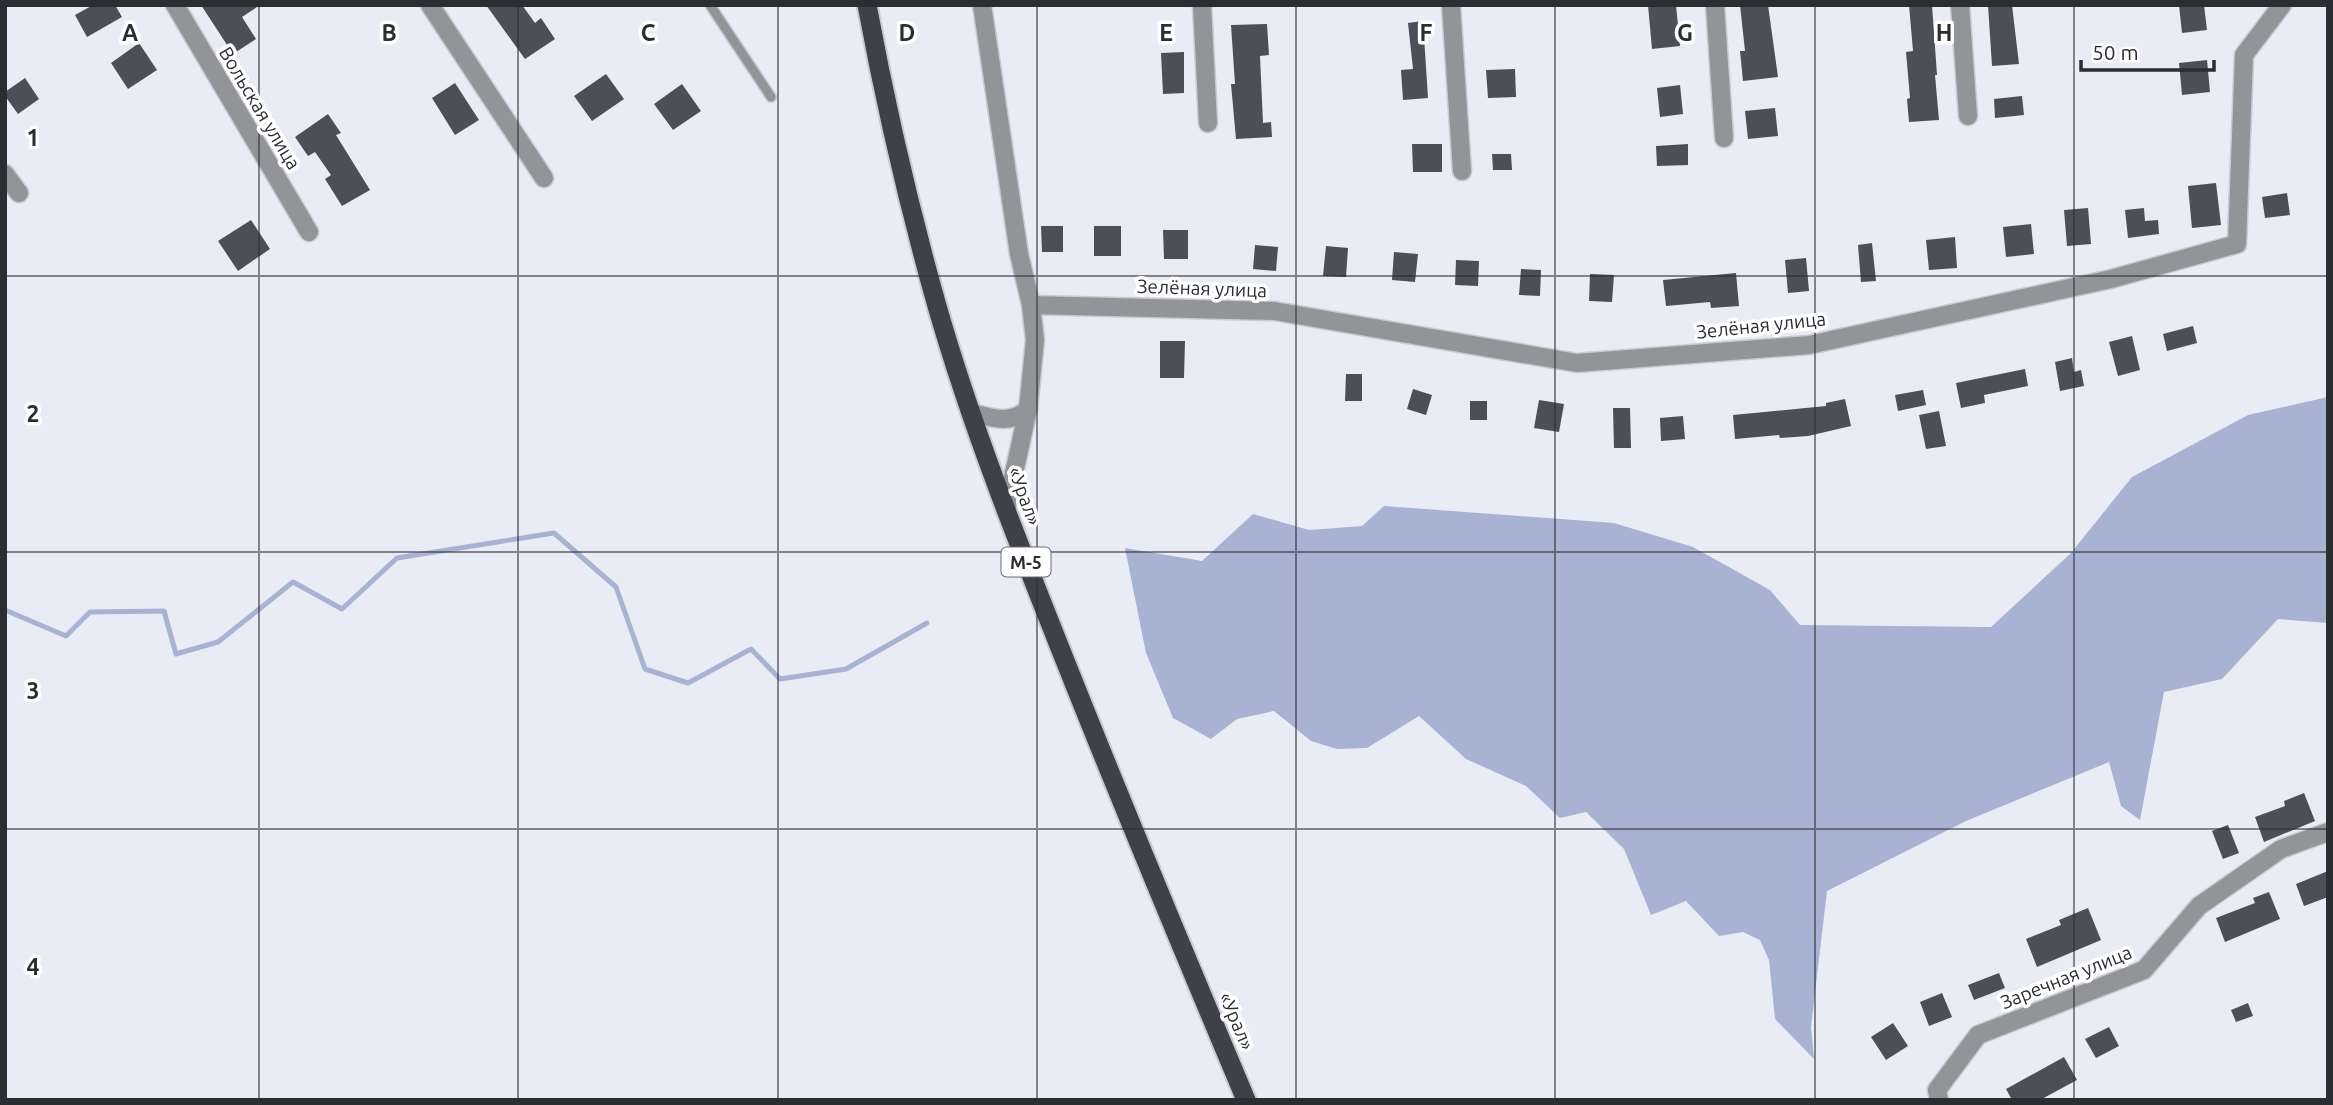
<svg xmlns="http://www.w3.org/2000/svg" width="2333" height="1105" font-family="Ubuntu,sans-serif">
  <style>
    .water { fill: #a8b3d4 }
    .lines { fill: none; stroke-linecap: round; stroke-linejoin: round }
    .stream { stroke: #a8b3d4; stroke-width: 5 }
    .building { fill: #4c4f56 }
    .service-casing { stroke: #c7cad1; stroke-width: 12 }
    .minor-casing { stroke: #c7cad1; stroke-width: 21 }
    .trunk-casing { stroke: #c7cad1; stroke-width: 23 }
    .service { stroke: #939498; stroke-width: 9 }
    .minor { stroke: #939498; stroke-width: 18 }
    .trunk { stroke: #3f4148; stroke-width: 19 }
    .grid { fill: none; stroke: #2c2d31; stroke-width: 2; stroke-opacity: 0.55 }
    .labels { text-anchor: middle; dominant-baseline: central; stroke-width: 7; stroke-linejoin: round; paint-order: stroke }
    .shield { fill: #fff; stroke: #6b6c6f; stroke-width: 2 }
    .shield-label { font-size: 18px; font-weight: bold; fill: #2c2d31 }
    .street-label { font-size: 19px; fill: #2c2d31; stroke: #fff }
    .grid-label { font-size: 23px; text-anchor: middle; font-weight: bold; fill: #2c2d31; stroke: #fff; stroke-width: 7; stroke-linejoin: round; paint-order: stroke }
  </style>
  <rect width="100%" height="100%" fill="#e9ecf4"/>
  <polygon class="water" points="2328,397 2328,623 2278,619 2222,679 2164,692 2140,820 2121,806 2109,762 1966,821 1827,891 1811,1027 1814,1059 1775,1019 1769,960 1760,940 1743,932 1719,936 1686,901 1651,915 1624,849 1586,812 1560,818 1526,786 1466,759 1419,716 1367,748 1337,749 1311,741 1274,711 1237,719 1211,739 1173,718 1146,653 1125,548 1202,561 1253,514 1309,530 1362,526 1384,506 1614,523 1693,547 1770,590 1800,625 1991,627 2071,553 2132,477 2248,415"/>
  <g class="lines">
    <polyline class="stream" points="5,610 66,636 90,612 164,611 176,654 218,642 293,582 342,609 397,558 554,533 616,587 645,669 688,683 751,649 780,679 846,669 927,623"/>
  </g>
  <g class="building">
    <polygon points="93,5 115,5 122,17 87,37 75,15"/>
    <polygon points="201,5 260,5 242,17 256,39 233,54"/>
    <polygon points="486,5 522,5 535,23 541,18 555,39 525,59"/>
    <polygon points="1648,5 1676,5 1680,46 1652,49"/>
    <polygon points="1740,5 1768,5 1778,77 1743,81 1740,51 1745,51"/>
    <polygon points="1909,5 1932,5 1937,75 1935,75 1939,120 1909,122 1907,99 1910,98 1906,52 1913,51"/>
    <polygon points="1988,5 2012,5 2019,64 1992,66"/>
    <polygon points="2179,5 2204,5 2207,30 2182,33"/>
    <polygon points="1423,21 1428,98 1403,100 1401,70 1413,69 1408,23"/>
    <polygon points="1267,24 1269,55 1260,56 1263,123 1271,122 1272,137 1236,139 1231,84 1235,84 1231,25"/>
    <polygon points="139,43 157,70 128,89 111,63"/>
    <polygon points="1184,52 1184,93 1163,94 1161,53"/>
    <polygon points="2207,60 2210,92 2182,95 2179,63"/>
    <polygon points="1515,69 1516,97 1488,98 1486,70"/>
    <polygon points="606,74 624,99 592,121 574,96"/>
    <polygon points="25,78 39,99 18,114 5,96 5,92"/>
    <polygon points="455,83 479,120 455,135 432,98"/>
    <polygon points="682,84 701,111 673,130 654,104"/>
    <polygon points="1680,85 1683,114 1660,117 1657,88"/>
    <polygon points="2022,96 2024,115 1995,118 1994,99"/>
    <polygon points="1775,108 1778,136 1748,139 1745,111"/>
    <polygon points="328,114 341,133 336,135 370,190 342,206 325,179 331,175 315,152 308,156 295,137"/>
    <polygon points="1412,144 1442,144 1442,172 1413,172"/>
    <polygon points="1688,144 1688,165 1657,166 1656,146"/>
    <polygon points="1492,154 1511,154 1512,170 1493,170"/>
    <polygon points="2216,183 2221,225 2192,228 2188,186"/>
    <polygon points="2287,193 2290,215 2265,218 2262,197"/>
    <polygon points="2088,208 2091,244 2067,246 2064,210"/>
    <polygon points="2144,208 2145,221 2158,220 2159,234 2128,238 2125,210"/>
    <polygon points="251,220 270,249 238,271 218,241"/>
    <polygon points="2031,224 2034,254 2006,257 2003,227"/>
    <polygon points="1041,226 1063,226 1063,252 1042,252"/>
    <rect x="1094" y="226" width="27" height="30"/>
    <polygon points="1163,230 1188,230 1188,259 1164,259"/>
    <polygon points="1955,237 1957,268 1929,270 1926,240"/>
    <polygon points="1872,243 1876,281 1861,282 1858,245"/>
    <polygon points="1255,245 1278,247 1276,271 1253,269"/>
    <polygon points="1326,246 1348,248 1346,277 1323,276"/>
    <polygon points="1394,252 1418,254 1415,282 1392,280"/>
    <polygon points="1806,258 1809,291 1788,293 1785,260"/>
    <polygon points="1456,260 1479,261 1478,286 1455,285"/>
    <polygon points="1521,269 1541,270 1540,296 1519,295"/>
    <polygon points="1736,273 1739,306 1711,308 1710,302 1666,306 1663,280"/>
    <polygon points="1590,274 1614,275 1612,302 1589,301"/>
    <polygon points="2193,326 2197,343 2167,351 2163,334"/>
    <polygon points="2132,336 2140,370 2118,376 2109,342"/>
    <polygon points="1160,341 1185,341 1184,378 1160,378"/>
    <polygon points="2072,358 2074,372 2081,370 2084,386 2060,391 2055,362"/>
    <polygon points="2025,369 2028,386 1984,395 1985,403 1961,408 1956,383"/>
    <polygon points="1346,374 1362,374 1362,401 1345,401"/>
    <polygon points="1413,389 1432,395 1426,415 1407,409"/>
    <polygon points="1923,390 1926,405 1898,411 1895,395"/>
    <polygon points="1845,399 1851,426 1808,436 1780,438 1779,435 1735,439 1733,415 1826,406 1826,403"/>
    <polygon points="1539,400 1564,404 1559,432 1534,428"/>
    <rect x="1470" y="401" width="17" height="19"/>
    <polygon points="1613,408 1630,408 1631,448 1614,448"/>
    <polygon points="1939,411 1946,446 1926,449 1919,415"/>
    <polygon points="1683,416 1685,439 1661,441 1660,418"/>
    <polygon points="2304,793 2315,821 2264,842 2255,817 2285,806 2284,801"/>
    <polygon points="2228,825 2239,853 2223,859 2212,831"/>
    <polygon points="2328,871 2328,897 2304,906 2296,884"/>
    <polygon points="2269,892 2280,919 2225,942 2216,918 2255,903 2253,898"/>
    <polygon points="2088,908 2101,940 2037,967 2026,939 2061,925 2059,920"/>
    <polygon points="1999,973 2005,988 1974,1000 1968,985"/>
    <polygon points="1942,993 1952,1017 1929,1026 1920,1002"/>
    <polygon points="2248,1003 2253,1016 2236,1022 2231,1010"/>
    <polygon points="1893,1023 1908,1046 1886,1060 1871,1037"/>
    <polygon points="2109,1027 2119,1046 2096,1058 2085,1039"/>
    <polygon points="2064,1057 2077,1080 2040,1100 2012,1100 2006,1089"/>
  </g>
  <g class="lines">
    <defs>
      <polyline id="service" points="710,5 771,97"/>
      <g id="minor">
        <polyline points="175,5 309,232"/>
        <polyline points="430,5 544,178"/>
        <polyline points="982,5 1019,254 1031,305 1035,340 1028,409 1006,510"/>
        <polyline points="1202,5 1208,123"/>
        <polyline points="1451,5 1462,171"/>
        <polyline points="1715,5 1724,138"/>
        <polyline points="1960,5 1968,116"/>
        <polyline points="5,174 19,193"/>
        <polyline points="1031,305 1274,311 1577,363 1809,345 2111,279 2237,244 2244,55 2282,5"/>
        <path d="M972 413C992 418 1011 425 1028 409"/>
        <polyline points="1939,1100 1937,1090 1978,1035 2144,970 2199,906 2281,849 2328,832"/>
      </g>
      <path id="trunk" d="M867 5C886 107 909 207 937 306 972 428 1019 545 1066 663 1124 809 1185 955 1246 1100"/>
    </defs>
    <use href="#service" class="service-casing"/>
    <use href="#minor" class="minor-casing"/>
    <use href="#trunk" class="trunk-casing"/>
    <use href="#service" class="service"/>
    <use href="#minor" class="minor"/>
    <use href="#trunk" class="trunk"/>
  </g>
  <path class="grid" d="M259 5V1100M518 5V1100M778 5V1100M1037 5V1100M1296 5V1100M1555 5V1100M1815 5V1100M2074 5V1100M5 276H2328M5 552H2328M5 829H2328"/>
  <g class="labels">
    <rect class="shield" x="1001.5" y="547.5" width="49" height="29" rx="5"/>
    <g class="shield-label">
      <text x="1026" y="562">М-5</text>
    </g>
    <g class="street-label">
      <text transform="translate(260 108) rotate(59)">Вольская улица</text>
      <text transform="translate(1202 288) rotate(2)">Зелёная улица</text>
      <text transform="translate(1761 325) rotate(-6)">Зелёная улица</text>
      <text transform="translate(1025 496) rotate(70)">«Урал»</text>
      <text transform="translate(2066 977) rotate(-22)">Заречная улица</text>
      <text transform="translate(1237 1021) rotate(67)">«Урал»</text>
    </g>
  </g>
  <g class="grid-label">
    <text x="130" y="41">A</text>
    <text x="389" y="41">B</text>
    <text x="648" y="41">C</text>
    <text x="907" y="41">D</text>
    <text x="1166" y="41">E</text>
    <text x="1426" y="41">F</text>
    <text x="1685" y="41">G</text>
    <text x="1944" y="41">H</text>
    <text x="33" y="146">1</text>
    <text x="33" y="422">2</text>
    <text x="33" y="699">3</text>
    <text x="33" y="975">4</text>
  </g>
  <rect width="2333" height="1105" fill="none" stroke="#2c2d31" stroke-width="14"/>
  <path d="M2081 60v10h133v-10" fill="none" stroke="#2c2d31" stroke-width="3.5"/>
  <text x="2092" y="60" font-size="21" fill="#2c2d31" stroke="#ffffff" stroke-width="5" paint-order="stroke">50 m</text>
</svg>
